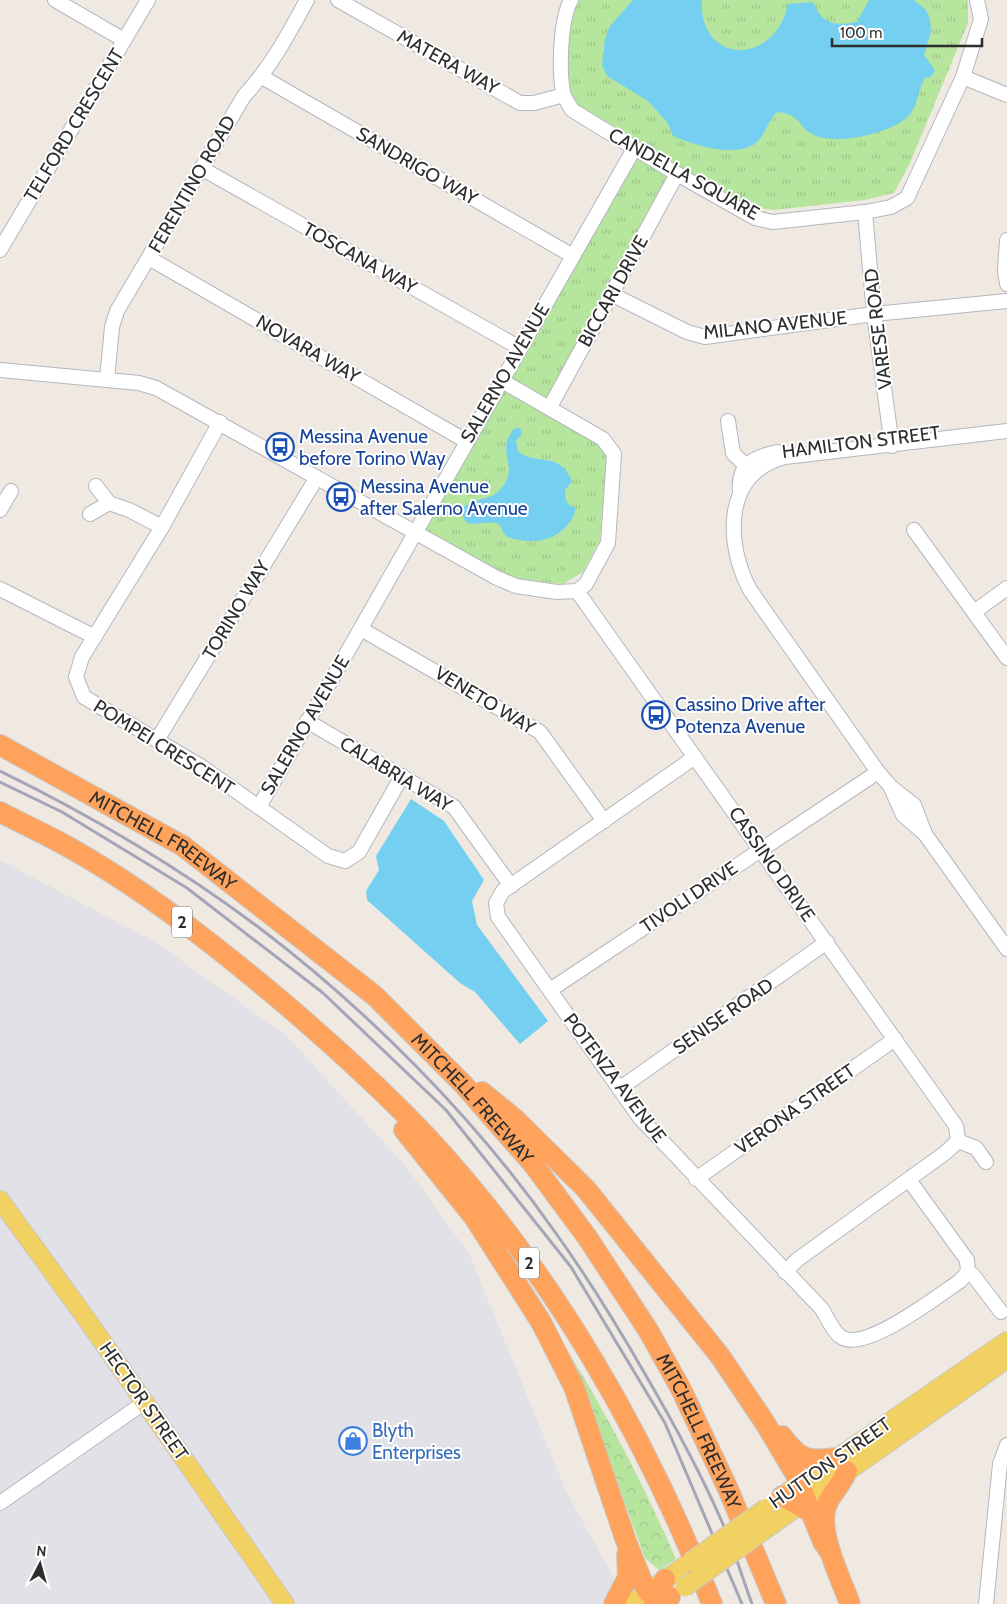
<svg xmlns="http://www.w3.org/2000/svg" width="1007" height="1604" font-family="Cabin,sans-serif">
  <style>
    .industrial { fill: #e3e1e8 }
    .grass { fill: url(#grass-tufts) }
    .forest { fill: url(#forest-crowns) }
    .water { fill: #75cff0 }
    .lines { fill: none; stroke-linecap: round; stroke-linejoin: round }
    .minor-casing { stroke: #b4b7c1; stroke-width: 16 }
    .major-casing { stroke: #c9c9c9; stroke-width: 20 }
    .highway-casing { stroke: #c9c9c9; stroke-width: 22 }
    .minor { stroke: #fff; stroke-width: 14 }
    .major { stroke: #f2d163; stroke-width: 18 }
    .highway { stroke: #ffa35c; stroke-width: 20 }
    .rail { stroke: #a3a6b8; stroke-width: 3 }
    .major-bridge-casing { stroke: #c9c9c9; stroke-width: 20; stroke-linecap: butt }
    .major-bridge { stroke: #f2d163; stroke-width: 18 }
    .labels { text-anchor: middle; dominant-baseline: central; stroke-width: 4; stroke-linejoin: round; paint-order: stroke }
    .shield { fill: #fff; stroke: #6d6d6d; stroke-width: 1 }
    .shield-label { font-size: 18px; font-weight: bold; fill: #2e2e2e }
    .street-label { font-size: 19px; fill: #2e2e2e; stroke: #fff }
    .transit-label { font-size: 19px; fill: #164399; stroke: #fff; text-anchor: start }
    .shop-label { font-size: 19px; fill: #366cbe; stroke: #fff; text-anchor: start }
  </style>
  <defs>
    <pattern id="grass-tufts" width="24" height="20" patternUnits="userSpaceOnUse" patternTransform="scale(1.25)"><rect width="24" height="20" fill="#b6e59e"/><path d="M3 7l-1-3M5 7V3M7 7l1-3M15 17l-1-3M17 17v-4M19 17l1-3" fill="none" stroke="#9dc588"/></pattern>
    <pattern id="forest-crowns" width="20" height="18" patternUnits="userSpaceOnUse" patternTransform="scale(1.25)"><rect width="20" height="18" fill="#b6e59e"/><path d="M2 6a3 3 0 1 1 6 0M12 15a3 3 0 1 1 6 0" fill="none" stroke="#9dc588"/></pattern>
  </defs>
  <rect width="100%" height="100%" fill="#efe9e1"/>
  <polygon class="industrial" points="0,860 155,942 286,1035 409,1170 470,1256 566,1491 628,1604 0,1604"/>
  <g class="grass">
    <polygon points="577,0 968,0 968,23 910,163 894,193 865,200 774,210 750,207 662,160 577,106 569,96 567,33"/>
    <polygon points="634,152 673,175 547,402 503,377"/>
    <polygon points="501,383 584,431 608,451 600,540 583,572 563,584 504,577 417,529"/>
  </g>
  <path class="forest" d="M554 1329C601 1403 641 1478 676 1559L659 1570 645 1558 587 1399Z"/>
  <g class="water">
    <path d="M633 0H702C698 65 775 67 788 4L813 2C823 25 834 26 857 22L869 0H914L926 10 930 19 931 32 924 55 935 70 931 77 925 78C918 89 918 103 911 113 896 133 836 146 814 135 798 128 802 114 777 112 769 120 766 131 760 139 742 161 694 145 673 136L667 122 648 101 607 76 602 65 605 39 610 26Z"/>
    <path d="M515 428H520L522 434 516 441 518 451C533 466 562 450 572 482L565 490C564 499 567 505 576 508 570 533 545 545 520 540 516 539 508 538 505 535 503 532 501 527 499 524 483 518 462 535 462 508 473 499 491 499 498 492 524 466 492 453 515 428Z"/>
    <polygon points="411,799 444,821 484,880 472,901 477,925 548,1021 520,1044 475,992 460,983 367,900 366,891 379,870 376,856"/>
  </g>
  <g class="lines">
    <defs>
      <g id="minor">
        <polyline points="55,0 124,40"/>
        <polyline points="338,0 520,103 534,103 564,95"/>
        <path d="M571 0C560 20 559 70 563 92 564 98 569 104 572 110L677 174 755 218 773 222 865 212 891 207 907 198 963 77 981 19 977 0"/>
        <polyline points="262,77 573,256"/>
        <polyline points="963,77 1007,95"/>
        <polyline points="201,168 520,348"/>
        <polyline points="865,212 874,314 892,446"/>
        <polyline points="1007,240 1005,271 1007,284"/>
        <polyline points="0,250 148,0"/>
        <polyline points="149,258 466,441"/>
        <polyline points="611,294 687,332 705,337 874,314 1007,301"/>
        <polyline points="0,370 139,383 156,388 497,578 516,586 557,592 577,591 586,584 608,543 614,454 603,439 502,381"/>
        <path d="M107 379 112 327 117 311 244 96C271 67 288 35 307 0"/>
        <polyline points="550,407 677,174"/>
        <polyline points="728,421 733,453 751,471"/>
        <polyline points="220,422 162,527 82,657 76,677 84,697 202,767 328,856 345,861 359,852 402,776"/>
        <polyline points="96,486 109,503 129,510 162,527"/>
        <path d="M740 491C737 464 755 457 777 452"/>
        <polyline points="0,510 11,491"/>
        <polyline points="90,514 109,503"/>
        <polyline points="914,530 1007,658"/>
        <polyline points="0,589 95,637"/>
        <polyline points="577,591 956,1126 958,1141 945,1153 797,1260 785,1272"/>
        <polyline points="974,612 1007,588"/>
        <polyline points="361,629 540,732 604,821"/>
        <polyline points="307,721 454,807 511,886"/>
        <polyline points="157,740 316,479"/>
        <path d="M695 757 503 891 496 903 498 917 640 1118 821 1308C827 1316 832 1331 841 1337 865 1353 939 1295 960 1281L968 1272 967 1260 909 1180"/>
        <polyline points="891,788 903,815 925,834 1007,949"/>
        <polyline points="259,807 634,149"/>
        <path d="M925 834 914 805 891 787 878 772 750 590C725 543 723 473 785 457L1007 431"/>
        <polyline points="550,990 878,772"/>
        <polyline points="619,1089 827,942"/>
        <polyline points="958,1141 976,1148 986,1162"/>
        <polyline points="696,1179 895,1039"/>
        <polyline points="968,1272 973,1275 1001,1312"/>
        <polyline points="0,1503 145,1402"/>
        <polyline points="986,1604 1000,1464 1007,1445"/>
      </g>
      <g id="major">
        <polyline points="0,1200 88,1321 285,1604"/>
        <polyline points="789,1491 1007,1341"/>
        <polyline points="773,1524 1007,1359"/>
        <polyline points="631,1604 690,1562"/>
      </g>
      <g id="highway">
        <path id="s1" d="M0 745 183 846 375 996 463 1084 533 1164 587 1237 648 1330 681 1389 728 1489 776 1604"/>
        <path d="M0 812C21 823 43 833 63 844 143 888 216 946 285 1004 335 1047 384 1091 429 1139 552 1272 646 1435 712 1604"/>
        <polyline points="482,1092 515,1119 586,1189 720,1356 765,1423 796,1475 823,1542 830,1552"/>
        <polyline points="404,1130 474,1217 541,1322 574,1387 626,1541 642,1581 648,1592 655,1598 661,1600 670,1597"/>
        <path d="M782 1436C799 1459 807 1462 836 1458"/>
        <path d="M847 1471C842 1484 833 1491 827 1504 816 1531 841 1578 850 1604"/>
        <polyline points="782,1496 809,1511"/>
        <polyline points="614,1604 628,1577 627,1555"/>
        <polyline points="654,1604 665,1579"/>
      </g>
    </defs>
    <use href="#minor" class="minor-casing"/>
    <use href="#major" class="major-casing"/>
    <use href="#highway" class="highway-casing"/>
    <use href="#minor" class="minor"/>
    <use href="#major" class="major"/>
    <use href="#highway" class="highway"/>
    <g class="rail">
      <path d="M0 771C90 815 177 866 257 926 368 1010 475 1118 555 1232 588 1278 617 1325 645 1374 673 1422 700 1471 722 1522 734 1549 742 1577 752 1604"/>
      <polyline points="0,782 62,812 187,888 323,993 446,1110 571,1267 665,1423 742,1604"/>
    </g>
    <defs>
      <g id="major-bridge">
        <polyline points="690,1562 766,1508"/>
        <polyline points="685,1587 773,1524"/>
      </g>
    </defs>
    <use href="#major-bridge" class="major-bridge-casing"/>
    <use href="#major-bridge" class="major-bridge"/>
  </g>
  <defs>
    <symbol id="bus-ring" viewBox="-11 -11 22 22"><circle r="9.5" fill="#fff" stroke="#1a4fb4" stroke-width="1.5"/><path d="M-5-6H5V4H4V6H2V4H-2V6H-4V4H-5ZM-3.5-4V0h7V-4ZM-3.5 1.2v1.5H-2V1.2ZM2 1.2v1.5H3.5V1.2Z" fill="#1a4fb4"/></symbol>
    <symbol id="shop-ring" viewBox="-11 -11 22 22"><circle r="9.5" fill="#fff" stroke="#3f7fe0" stroke-width="1.5"/><path d="M-5-2.5h2.3a2.7 3.5 0 0 1 5.4 0H5L5.5 6h-11ZM-1.5-2.5h3a1.5 2.3 0 0 0-3 0Z" fill="#3f7fe0"/></symbol>
  </defs>
  <g fill-rule="evenodd">
    <use href="#bus-ring" x="264" y="431" width="32" height="32"/>
    <use href="#bus-ring" x="325" y="481" width="32" height="32"/>
    <use href="#bus-ring" x="640" y="699" width="32" height="32"/>
    <use href="#shop-ring" x="337" y="1425" width="32" height="32"/>
  </g>
  <g class="labels">
    <g class="shield">
      <rect x="172" y="906.5" width="20" height="31" rx="4"/>
      <rect x="519" y="1247.5" width="20" height="31" rx="4"/>
    </g>
    <g class="shield-label">
      <text x="182" y="922">2</text>
      <text x="529" y="1263">2</text>
    </g>
    <g class="street-label">
      <text transform="translate(448 62) rotate(29)">MATERA WAY</text>
      <text transform="translate(74 125) rotate(-59)">TELFORD CRESCENT</text>
      <text transform="translate(417 166) rotate(30)">SANDRIGO WAY</text>
      <text transform="translate(684 174) rotate(29)">CANDELLA SQUARE</text>
      <text transform="translate(192 184) rotate(-60)">FERENTINO ROAD</text>
      <text transform="translate(360 258) rotate(29)">TOSCANA WAY</text>
      <text transform="translate(613 291) rotate(-61)">BICCARI DRIVE</text>
      <text transform="translate(775 325) rotate(-6)">MILANO AVENUE</text>
      <text transform="translate(878 329) rotate(-97)">VARESE ROAD</text>
      <text transform="translate(308 349) rotate(30)">NOVARA WAY</text>
      <text transform="translate(505 373) rotate(-60)">SALERNO AVENUE</text>
      <text transform="translate(861 442) rotate(-7)">HAMILTON STREET</text>
      <text transform="translate(236 610) rotate(-59)">TORINO WAY</text>
      <text transform="translate(485 700) rotate(31)">VENETO WAY</text>
      <text transform="translate(305 725) rotate(-60)">SALERNO AVENUE</text>
      <text transform="translate(164 747) rotate(32)">POMPEI CRESCENT</text>
      <text transform="translate(396 774) rotate(31)">CALABRIA WAY</text>
      <text stroke="none"><textPath href="#s1" startOffset="189">MITCHELL FREEWAY</textPath></text>
      <text transform="translate(772 864) rotate(55)">CASSINO DRIVE</text>
      <text transform="translate(689 897) rotate(-34)">TIVOLI DRIVE</text>
      <text transform="translate(723 1016) rotate(-35)">SENISE ROAD</text>
      <text transform="translate(615 1078) rotate(53)">POTENZA AVENUE</text>
      <text stroke="none"><textPath href="#s1" startOffset="594">MITCHELL FREEWAY</textPath></text>
      <text transform="translate(795 1109) rotate(-35)">VERONA STREET</text>
      <text transform="translate(144 1401) rotate(55)">HECTOR STREET</text>
      <text stroke="none"><textPath href="#s1" startOffset="999">MITCHELL FREEWAY</textPath></text>
      <text transform="translate(830 1463) rotate(-35)">HUTTON STREET</text>
    </g>
    <g class="transit-label">
      <text x="299" y="436">Messina Avenue<tspan x="299" dy="22">before Torino Way</tspan></text>
      <text x="360" y="486">Messina Avenue<tspan x="360" dy="22">after Salerno Avenue</tspan></text>
      <text x="675" y="704">Cassino Drive after<tspan x="675" dy="22">Potenza Avenue</tspan></text>
    </g>
    <g class="shop-label">
      <text x="372" y="1430">Blyth<tspan x="372" dy="22">Enterprises</tspan></text>
    </g>
  </g>
  <g transform="translate(40 1564) rotate(6)" stroke="#ffffff" stroke-width="4" paint-order="stroke">
  <path d="M0-4L9 19L0 12L-9 19Z" fill="#2e2e2e"/>
  <text y="-8" font-size="14" font-weight="bold" text-anchor="middle" fill="#2e2e2e">N</text>
  </g>
  <path d="M832 38v8h150v-8" fill="none" stroke="#2e2e2e" stroke-width="2.5"/>
  <text x="840" y="38" font-size="15" fill="#2e2e2e" stroke="#ffffff" stroke-width="4" paint-order="stroke">100 m</text>
</svg>
